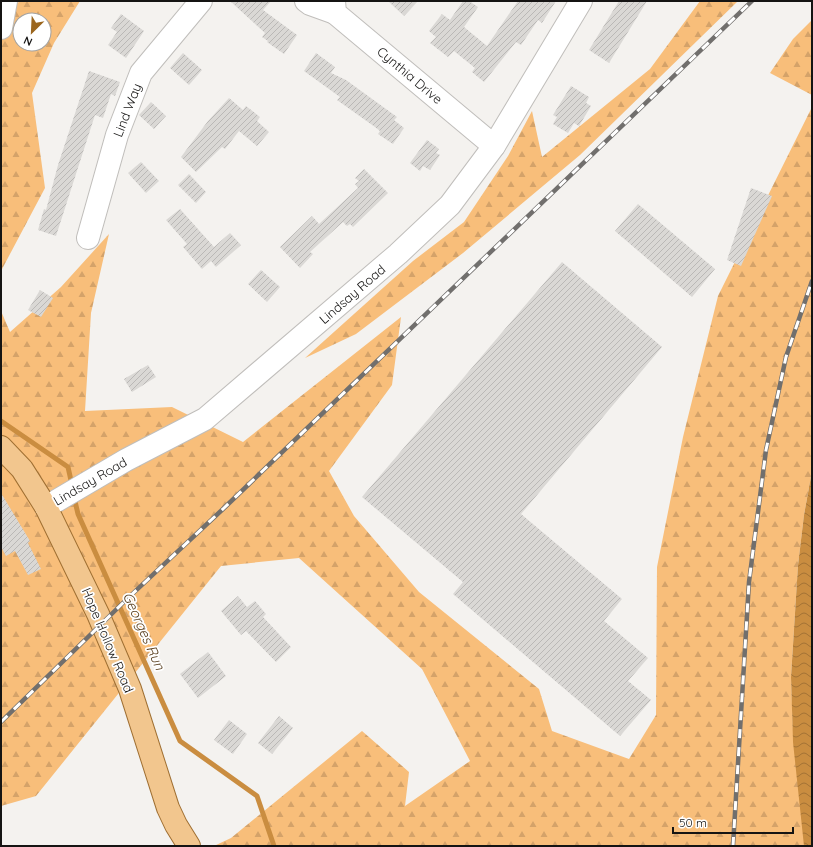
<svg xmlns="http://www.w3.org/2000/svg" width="813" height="847" font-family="Quicksand,sans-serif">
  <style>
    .forest { fill: url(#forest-firs); fill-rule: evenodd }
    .water { fill: url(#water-waves) }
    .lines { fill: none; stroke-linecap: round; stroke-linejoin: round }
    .stream { stroke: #ca8d40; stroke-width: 5 }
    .building { fill: url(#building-hatch) }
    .minor-casing { stroke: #c0bebb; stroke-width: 24 }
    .major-casing { stroke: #9f6f32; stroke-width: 24 }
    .minor { stroke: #fff; stroke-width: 22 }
    .major { stroke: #f2c68e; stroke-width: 22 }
    .rail-casing { stroke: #716f6d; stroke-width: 4.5 }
    .rail { stroke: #fff; stroke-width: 3; stroke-dasharray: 9; stroke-linecap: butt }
    .labels { text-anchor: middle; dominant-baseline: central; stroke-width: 3.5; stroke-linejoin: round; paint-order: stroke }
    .street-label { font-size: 13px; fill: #151413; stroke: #fff }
    .water-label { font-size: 14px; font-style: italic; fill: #5a4020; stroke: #fff }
  </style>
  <defs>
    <pattern id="forest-firs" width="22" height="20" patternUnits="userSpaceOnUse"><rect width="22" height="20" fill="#f8be7a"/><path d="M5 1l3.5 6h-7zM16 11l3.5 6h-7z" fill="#d4a269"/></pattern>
    <pattern id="water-waves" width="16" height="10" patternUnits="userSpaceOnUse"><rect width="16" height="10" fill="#ca8d40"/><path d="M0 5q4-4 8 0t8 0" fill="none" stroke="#a37234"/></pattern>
    <pattern id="building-hatch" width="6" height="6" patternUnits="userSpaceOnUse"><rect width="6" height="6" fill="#dad8d5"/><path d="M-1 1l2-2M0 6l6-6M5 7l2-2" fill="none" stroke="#bab8b6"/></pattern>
  </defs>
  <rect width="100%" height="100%" fill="#f4f2ef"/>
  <g class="forest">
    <path d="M21 1H80L54 43 32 93 45 188 1 271V11ZM20 20H44V44H20Z"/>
    <polygon points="700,1 738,1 580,155 463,253 356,334 305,358 413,261 464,222 508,156 532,111 542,157 650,69"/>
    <polygon points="812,20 812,95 770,73 793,39"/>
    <polygon points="812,107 812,471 804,515 798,565 791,677 793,730 805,846 214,846 231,838 362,731 409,772 405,806 470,761 422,669 299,558 221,566 36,796 1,806 1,311 10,332 61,287 109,234 91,313 85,411 172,407 243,442 401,317 392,385 329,471 354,516 419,592 539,689 552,731 629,759 656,715 657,567 683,437 718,296"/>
  </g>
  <polygon class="water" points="812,471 812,846 804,846 793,742 791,677 798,565 804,515"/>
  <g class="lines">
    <g class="stream">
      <polyline points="1,421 68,467 72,485"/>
      <polyline points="74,497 78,514 180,741 257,796 274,846"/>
    </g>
  </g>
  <g class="building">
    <polygon points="230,1 271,1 263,10 297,35 284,54 267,42 268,41 262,37 265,33"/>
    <polygon points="388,1 418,1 404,16"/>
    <polygon points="463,1 469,1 478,7 464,27 487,46 518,1 556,1 542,23 538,20 521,45 516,42 484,82 472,72 475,68 454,51 448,57 430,43 436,37 429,31 442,14 450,20"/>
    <polygon points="619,1 647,1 609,63 589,50"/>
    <polygon points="121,14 144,31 126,58 108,45 117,32 111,28"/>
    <polygon points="183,53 202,70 189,85 170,68"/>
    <polygon points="316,53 335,67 331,73 346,80 397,117 394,120 404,128 393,144 378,134 380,131 375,127 337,100 340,97 304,71"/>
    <polygon points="89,71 120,82 115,96 111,94 103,118 95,115 56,236 38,230 44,209 46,210 58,165"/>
    <polygon points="571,86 589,97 586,103 591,106 579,126 574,123 568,133 553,124 557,117 553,115"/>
    <polygon points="229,98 243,110 246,106 260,117 257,121 269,132 257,146 239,131 225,149 222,147 196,172 181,157 208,121"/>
    <polygon points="151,102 166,116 154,129 139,115"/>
    <polygon points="427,140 439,149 436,153 440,155 430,170 423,166 420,171 410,163"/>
    <polygon points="141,162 159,181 146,193 128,173"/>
    <polygon points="364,169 388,193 353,227 350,224 347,226 343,222 310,252 313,254 300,268 280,247 312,216 319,224 358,188 355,184 359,181 355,178"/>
    <polygon points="189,174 206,192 196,203 178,185"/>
    <polygon points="751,188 772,196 741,266 727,260"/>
    <polygon points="638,204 715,269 692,297 615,231"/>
    <polygon points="180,209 214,247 230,233 241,245 216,267 211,261 202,269 183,247 187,244 166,220"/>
    <polygon points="562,262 662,347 521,514 622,599 604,621 648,658 628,681 651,700 620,736 453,594 463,582 362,497"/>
    <polygon points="261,270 280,287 267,302 248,284"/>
    <polygon points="40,290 53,298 41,317 28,310"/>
    <polygon points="148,365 156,377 132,392 124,379"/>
    <polygon points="1,493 30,541 28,543 41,569 28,575 15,551 6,556 1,547"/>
    <polygon points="238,596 247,607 255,601 266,614 263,617 291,647 276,662 246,631 241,635 221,611"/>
    <polygon points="208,652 226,676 198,698 180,674"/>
    <polygon points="279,716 293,728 272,754 258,743"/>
    <polygon points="229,720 247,734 233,754 214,740"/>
  </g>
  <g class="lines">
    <defs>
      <g id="minor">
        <polyline points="306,1 310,4 335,13"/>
        <polyline points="334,1 335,13 494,146"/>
        <polyline points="1,28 6,1"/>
        <polyline points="88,238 117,135 141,73 201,1"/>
        <polyline points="46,507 126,460 205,419 398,254 450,205 494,146 581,1"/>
      </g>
      <polyline id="major" points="1,447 22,469 46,507 98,614 130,689 168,808 176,825 189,846"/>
    </defs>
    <use href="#minor" class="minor-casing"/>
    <use href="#major" class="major-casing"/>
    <use href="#minor" class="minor"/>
    <use href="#major" class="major"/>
    <defs>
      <g id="rail">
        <polyline points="1,722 128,598 224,508 752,1"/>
        <polyline points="733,846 749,582 766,450 786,357 812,281"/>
      </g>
    </defs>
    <use href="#rail" class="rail-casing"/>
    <use href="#rail" class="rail"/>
  </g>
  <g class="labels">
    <g class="street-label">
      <text transform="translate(410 75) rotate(40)">Cynthia Drive</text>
      <text transform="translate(127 110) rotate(-69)">Lind Way</text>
      <text transform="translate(352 294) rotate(-41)">Lindsay Road</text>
      <text transform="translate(90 481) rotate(-30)">Lindsay Road</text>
      <text transform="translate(108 640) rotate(67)">Hope Hollow Road</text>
    </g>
    <g class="water-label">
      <text transform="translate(144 631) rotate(66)">Georges Run</text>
    </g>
  </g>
  <rect width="813" height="847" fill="none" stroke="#151413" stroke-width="4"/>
  <g transform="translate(32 32) rotate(204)"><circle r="19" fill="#ffffff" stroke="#a1a1a1"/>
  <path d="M0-3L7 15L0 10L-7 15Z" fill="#9b661e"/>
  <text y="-6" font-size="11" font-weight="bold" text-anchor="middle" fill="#151413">N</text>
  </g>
  <path d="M673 827v6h120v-6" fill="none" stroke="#151413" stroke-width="2"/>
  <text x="679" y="827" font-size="12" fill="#151413" stroke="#ffffff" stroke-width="3" paint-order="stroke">50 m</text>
</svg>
